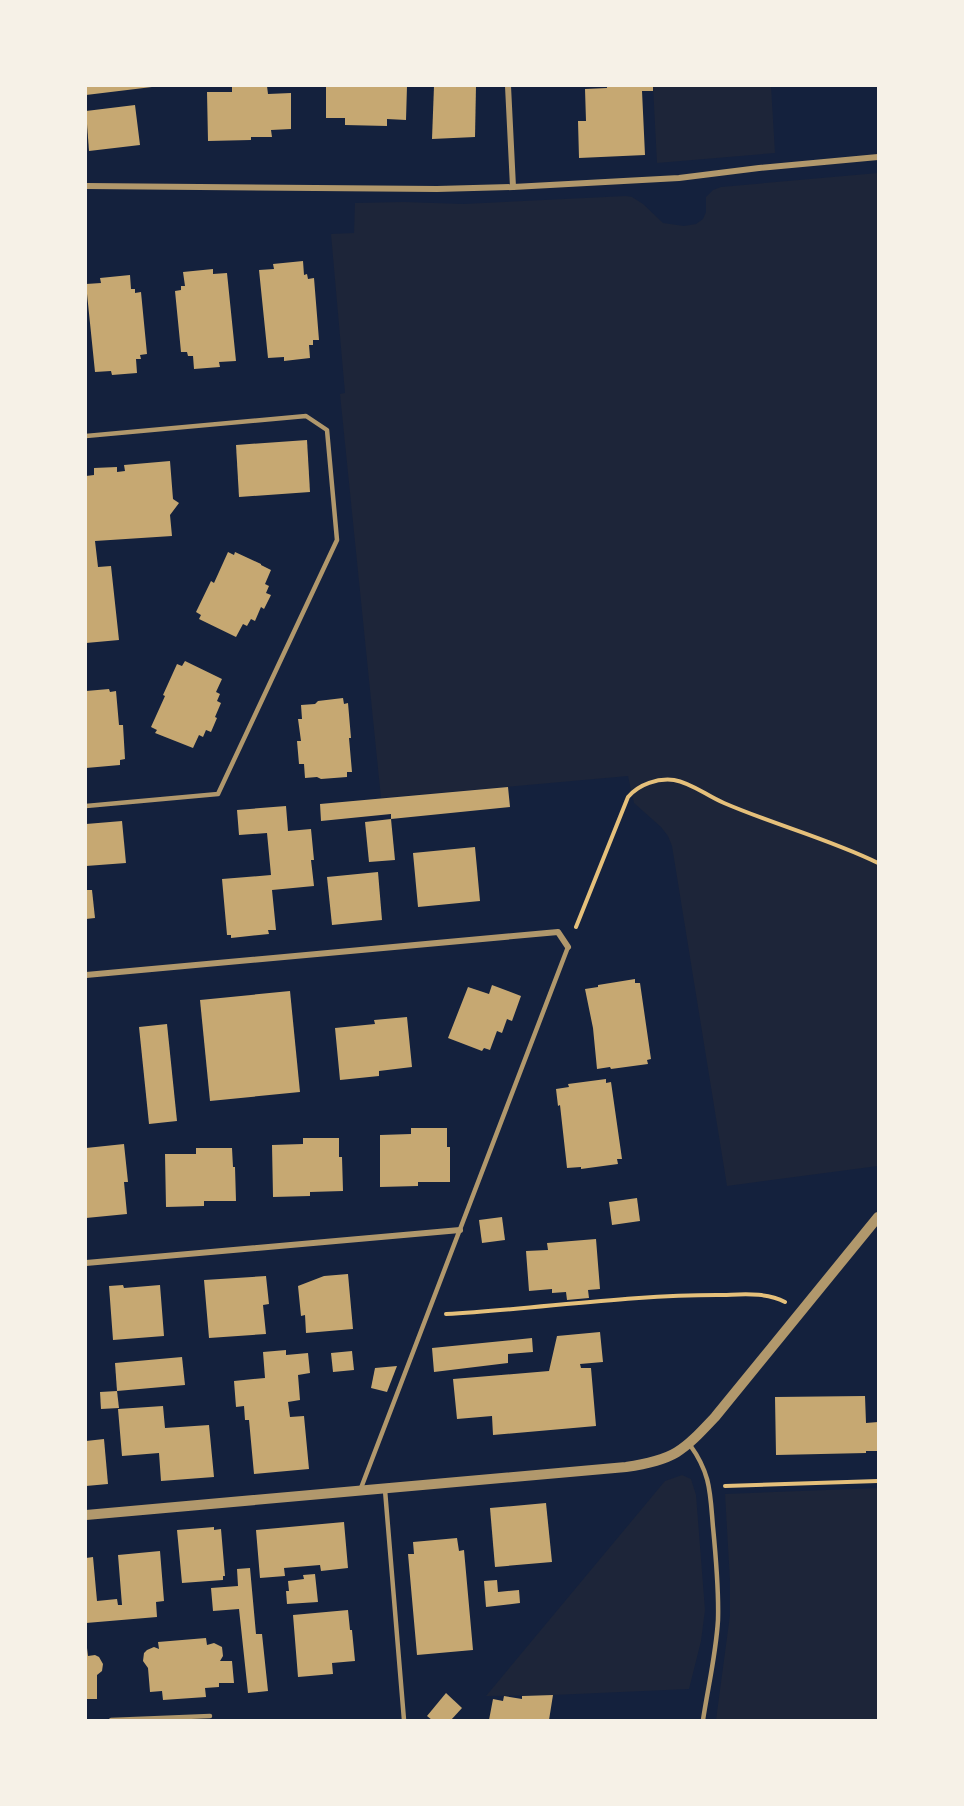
<svg xmlns="http://www.w3.org/2000/svg" width="964" height="1806" font-family="Quicksand,sans-serif">
  <style>
    .green { fill: #1d2539 }
    .building { fill: #c6a872 }
    .lines { fill: none; stroke-linecap: round; stroke-linejoin: round }
    .path { stroke: #e5c07b; stroke-width: 4 }
    .service { stroke: #b1986c; stroke-width: 4.5 }
    .minor { stroke: #b1986c; stroke-width: 6 }
    .tertiary { stroke: #b1986c; stroke-width: 10 }
  </style>
  <rect width="100%" height="100%" fill="#14213d"/>
  <g class="green">
    <polygon points="653,86 771,86 775,153 657,163"/>
    <polygon points="878,173 878,1166 727,1186 672,846 668,836 661,827 634,803 628,776 381,798 340,394 345,393 331,234 354,233 355,203 404,202 463,204 626,196 632,197 643,204 663,223 684,226 696,224 703,219 706,212 706,197 713,190 721,187"/>
    <polygon points="682,1475 691,1479 696,1495 705,1610 701,1641 689,1689 553,1695 486,1696 665,1481"/>
    <polygon points="878,1488 878,1720 716,1720 730,1615 730,1581 725,1494"/>
  </g>
  <g class="building">
    <polygon points="86,86 152,86 152,87 86,95"/>
    <polygon points="232,86 267,86 268,94 291,93 291,129 271,130 272,137 251,137 251,140 208,141 207,92 232,92"/>
    <polygon points="326,86 407,86 406,120 387,119 387,126 345,125 345,118 326,118"/>
    <polygon points="434,86 476,86 475,137 432,139"/>
    <polygon points="607,86 653,86 653,91 642,91 645,155 579,158 578,121 586,121 585,89 607,88"/>
    <polygon points="135,105 140,145 89,151 86,111"/>
    <polygon points="303,261 304,275 307,274 308,279 314,278 319,340 313,340 313,345 309,345 310,358 284,361 284,357 268,358 259,270 274,269 273,264"/>
    <polygon points="213,269 213,274 227,273 236,361 219,362 220,367 194,369 193,356 188,356 187,352 181,352 175,291 181,290 181,286 185,286 183,272"/>
    <polygon points="130,275 131,289 135,289 135,293 141,292 147,354 140,355 141,359 136,359 137,373 112,375 111,371 95,372 86,284 101,283 100,278"/>
    <polygon points="307,440 310,492 239,497 236,445"/>
    <polygon points="170,461 173,499 179,503 170,515 172,536 95,541 98,567 111,566 119,640 86,643 86,476 94,475 94,468 117,467 117,472 125,471 124,465"/>
    <polygon points="228,552 234,555 235,552 261,564 261,565 271,570 265,584 269,586 266,593 271,595 264,609 261,607 255,621 251,619 247,626 243,624 236,637 199,619 201,615 196,612 211,581 214,583"/>
    <polygon points="185,661 222,679 216,692 220,694 217,701 221,703 215,717 217,718 211,732 206,730 203,737 199,735 193,748 155,733 157,730 151,727 165,696 163,695 177,664 182,666"/>
    <polygon points="109,689 110,692 116,691 119,725 123,725 125,759 120,760 120,765 86,768 86,691"/>
    <polygon points="343,698 344,704 348,703 351,738 349,738 352,772 347,772 347,777 321,779 317,777 305,778 304,764 299,764 297,741 301,741 298,719 302,719 301,705 315,704 318,701"/>
    <polygon points="508,787 510,807 391,819 391,814 321,821 320,804"/>
    <polygon points="286,806 288,831 311,829 314,860 311,860 314,886 272,890 276,930 268,930 269,934 231,938 231,935 227,935 222,879 271,875 267,833 239,835 237,810"/>
    <polygon points="391,819 395,860 369,862 365,822"/>
    <polygon points="122,821 126,863 86,866 86,824"/>
    <polygon points="475,847 480,901 418,907 413,853"/>
    <polygon points="378,872 382,920 332,925 327,877"/>
    <polygon points="86,890 92,890 95,918 86,919"/>
    <polygon points="635,979 635,983 640,983 651,1059 647,1060 648,1064 611,1069 610,1067 597,1069 593,1028 585,989 598,987 598,985"/>
    <polygon points="492,985 521,996 512,1021 507,1019 502,1033 497,1031 490,1050 484,1048 482,1051 448,1038 468,987 489,994"/>
    <polygon points="290,991 300,1092 210,1101 200,1000"/>
    <polygon points="407,1017 412,1067 379,1071 379,1076 340,1080 335,1028 375,1024 374,1020"/>
    <polygon points="167,1024 177,1121 149,1124 139,1027"/>
    <polygon points="606,1079 606,1083 611,1082 622,1159 617,1159 618,1164 581,1169 581,1167 567,1168 560,1105 558,1106 556,1089 569,1087 568,1084"/>
    <polygon points="411,1128 447,1128 447,1147 450,1147 450,1182 418,1182 418,1186 380,1187 380,1135 411,1134"/>
    <polygon points="303,1138 339,1138 339,1157 342,1157 343,1191 310,1192 310,1196 273,1197 272,1145 303,1144"/>
    <polygon points="124,1144 128,1182 124,1182 127,1214 86,1218 86,1148"/>
    <polygon points="196,1148 232,1148 233,1167 235,1167 236,1201 204,1201 204,1206 166,1207 165,1154 196,1154"/>
    <polygon points="637,1198 640,1221 612,1225 609,1202"/>
    <polygon points="502,1217 505,1240 482,1243 479,1220"/>
    <polygon points="596,1239 600,1289 588,1290 589,1298 567,1300 566,1292 552,1293 552,1289 529,1291 526,1251 548,1250 547,1243"/>
    <polygon points="348,1274 353,1329 306,1333 305,1315 301,1316 298,1286 324,1276"/>
    <polygon points="266,1276 269,1304 263,1305 266,1334 209,1338 204,1280"/>
    <polygon points="123,1285 124,1288 160,1285 164,1336 113,1340 109,1286"/>
    <polygon points="600,1332 603,1362 580,1364 581,1368 591,1368 596,1426 493,1435 492,1416 457,1419 453,1379 549,1371 557,1336"/>
    <polygon points="532,1338 533,1352 508,1354 508,1363 434,1372 432,1348"/>
    <polygon points="286,1350 286,1355 308,1353 310,1373 298,1375 300,1400 288,1402 290,1417 304,1416 309,1469 254,1474 249,1420 245,1420 244,1406 236,1407 234,1381 265,1378 263,1352"/>
    <polygon points="352,1351 354,1370 333,1372 331,1353"/>
    <polygon points="182,1357 185,1385 117,1391 115,1363"/>
    <polygon points="397,1366 387,1392 371,1388 375,1368"/>
    <polygon points="117,1391 119,1408 101,1409 100,1392"/>
    <polygon points="865,1396 866,1423 878,1422 878,1451 866,1451 866,1453 776,1455 775,1397"/>
    <polygon points="163,1406 165,1428 209,1425 214,1477 161,1481 159,1453 122,1456 118,1409"/>
    <polygon points="104,1439 108,1484 86,1486 86,1441"/>
    <polygon points="546,1503 552,1562 495,1567 490,1508"/>
    <polygon points="344,1522 348,1568 321,1571 320,1565 284,1568 285,1576 260,1578 256,1530"/>
    <polygon points="214,1527 214,1530 221,1529 225,1576 223,1576 223,1580 182,1583 177,1530"/>
    <polygon points="457,1538 459,1551 464,1550 473,1650 417,1655 408,1554 414,1554 413,1542"/>
    <polygon points="160,1551 164,1601 156,1602 157,1617 86,1623 86,1558 93,1557 97,1601 117,1599 118,1605 122,1605 118,1555"/>
    <polygon points="250,1568 256,1634 262,1634 268,1691 248,1693 239,1609 213,1611 211,1588 238,1586 237,1569"/>
    <polygon points="315,1574 318,1602 287,1604 286,1591 289,1591 288,1581 304,1579 303,1575"/>
    <polygon points="497,1580 498,1592 519,1590 520,1603 486,1607 484,1581"/>
    <polygon points="348,1610 350,1630 352,1630 355,1661 332,1663 333,1674 298,1677 293,1615"/>
    <polygon points="206,1638 207,1645 214,1643 222,1647 223,1656 220,1661 232,1661 234,1683 219,1683 219,1687 205,1688 206,1697 163,1700 162,1691 150,1692 148,1668 143,1661 144,1653 147,1650 154,1647 159,1649 158,1642"/>
    <polygon points="87,1648 88,1656 95,1655 99,1657 103,1664 102,1671 97,1675 97,1699 86,1699 86,1649"/>
    <polygon points="446,1693 462,1708 451,1720 432,1720 427,1716"/>
    <polygon points="553,1695 549,1720 489,1720 493,1699 503,1701 504,1696 522,1699 522,1696"/>
  </g>
  <g class="lines">
    <g class="path">
      <path d="M576 927 628 797C639 784 658 778 674 780 692 783 707 796 724 803 775 825 829 839 878 863"/>
      <path d="M446 1314C537 1309 627 1295 717 1295 739 1295 764 1291 785 1302"/>
      <polyline points="725,1486 878,1481"/>
    </g>
    <g class="service">
      <polyline points="86,436 306,416 327,430 337,540 218,794 86,806"/>
      <path d="M690 1445C711 1474 710 1493 713 1527 716 1558 719 1589 718 1620 716 1654 708 1687 703 1720"/>
      <polyline points="361,1488 568,947"/>
      <polyline points="385,1490 404,1720"/>
      <polyline points="111,1720 210,1716"/>
    </g>
    <g class="minor">
      <polyline points="508,86 513,187"/>
      <polyline points="86,186 437,189 513,187 679,178 759,168 878,157"/>
      <polyline points="86,975 558,932 568,947"/>
      <polyline points="86,1263 460,1230"/>
    </g>
    <path class="tertiary" d="M86 1515 626 1467C675 1460 683 1451 715 1417L878 1217"/>
  </g>
  <rect width="964" height="1806" fill="none" stroke="#f6f1e7" stroke-width="174"/>
</svg>
